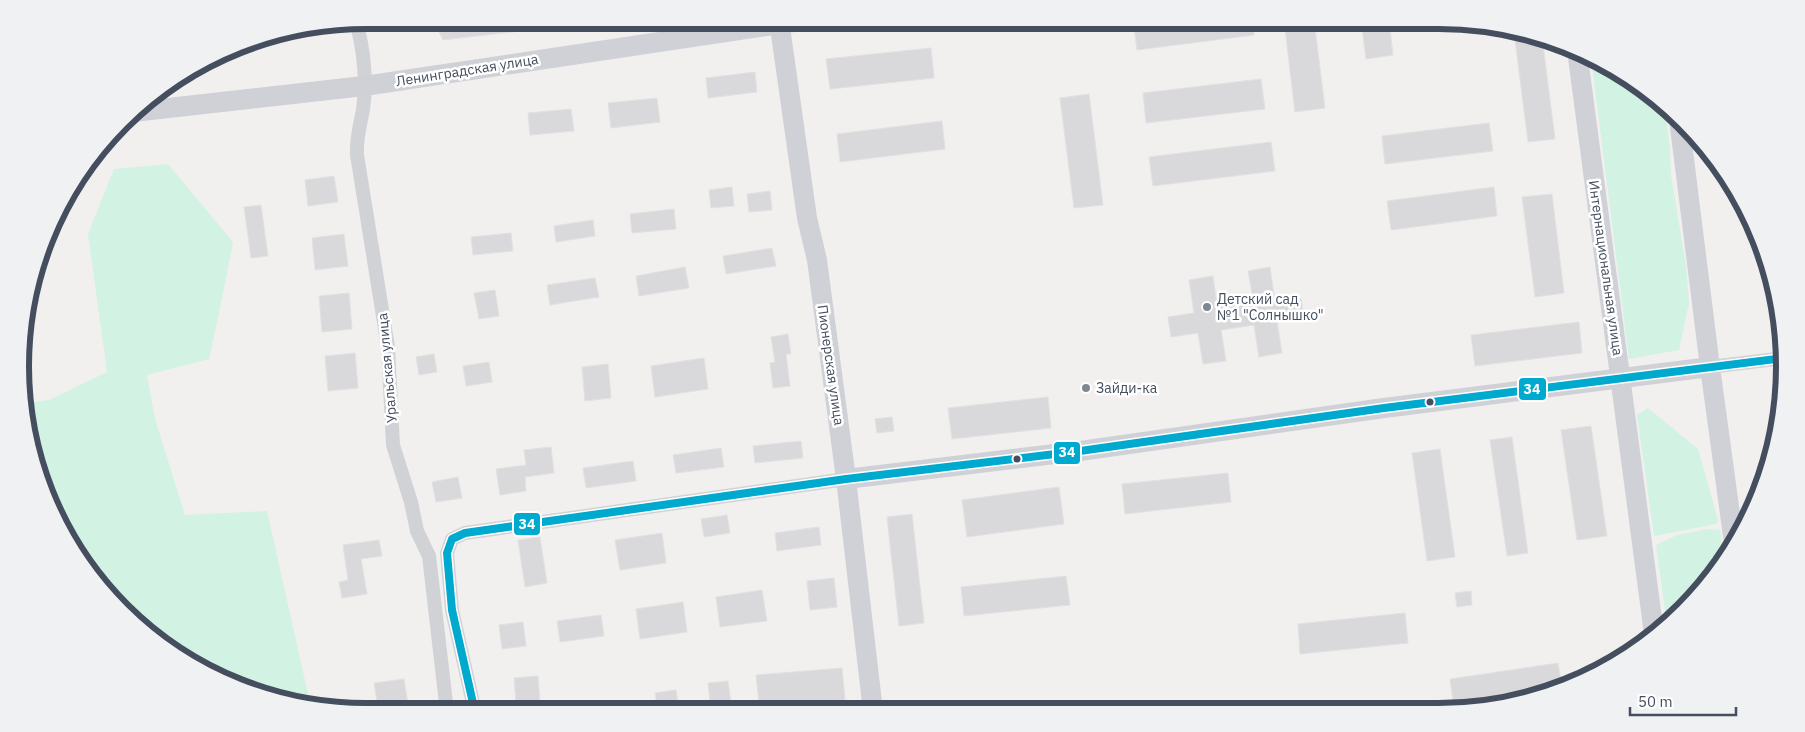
<svg xmlns="http://www.w3.org/2000/svg" width="1805" height="732" font-family="'IBM Plex Sans',sans-serif">
  <style>
    .green { fill: #d2f2e3 }
    .building { fill: #d9d9db; stroke: #e2e1e2 }
    .lines { fill: none; stroke-linecap: round; stroke-linejoin: round }
    .street { stroke: #d1d2d6; stroke-width: 14 }
    .secondary { stroke: #cfd1d6; stroke-width: 20 }
    .bus-1-casing { stroke: #fff; stroke-width: 11 }
    .bus-1 { stroke: #00a9ce; stroke-width: 8 }
    .poi-dot { fill: #818791; stroke: #fff; stroke-width: 2 }
    .bus-dot { fill: #454e5f; stroke: #fff; stroke-width: 2 }
    .labels { text-anchor: middle; dominant-baseline: central; stroke-width: 5; stroke-linejoin: round; paint-order: stroke }
    .street-label { font-size: 14px; fill: #454e5f; stroke: #fff }
    .poi-label { font-size: 14px; fill: #454e5f; stroke: #fff; text-anchor: start }
    .rim { fill: none; stroke: #454e5f; stroke-width: 6 }
    .line-badge { stroke: #fff; stroke-width: 2 }
    .badge-label { font-size: 14px; text-anchor: middle; font-weight: bold; fill: #fff }
  </style>
  <rect width="100%" height="100%" fill="#f1f0ef"/>
  <g class="green">
    <polygon points="1591,57 1612,66 1664,104 1670,148 1671,175 1686,266 1689,303 1679,350 1629,359"/>
    <polygon points="168,164 233,242 219,313 209,359 147,375 155,419 185,515 267,511 310,703 255,694 155,640 106,594 66,539 27,434 26,403 49,400 107,372 88,234 114,169"/>
    <polygon points="1648,408 1698,449 1718,520 1716,524 1654,536 1637,415"/>
    <polygon points="1708,529 1720,530 1724,561 1667,626 1656,545 1677,535"/>
  </g>
  <g class="building">
    <polygon points="433,20 547,20 547,28 443,40"/>
    <polygon points="1133,20 1252,20 1254,35 1137,50"/>
    <polygon points="1284,20 1314,20 1325,108 1295,112"/>
    <polygon points="1361,20 1389,20 1393,55 1366,59"/>
    <polygon points="1514,32 1542,37 1555,139 1528,142"/>
    <polygon points="931,48 934,78 830,89 826,59"/>
    <polygon points="755,72 757,92 708,98 706,78"/>
    <polygon points="1261,79 1265,109 1146,123 1143,93"/>
    <polygon points="1089,94 1103,205 1074,208 1060,98"/>
    <polygon points="657,98 660,122 611,128 608,103"/>
    <polygon points="571,109 574,131 530,135 528,113"/>
    <polygon points="942,121 945,149 840,162 837,134"/>
    <polygon points="1489,123 1493,151 1385,164 1382,136"/>
    <polygon points="1271,142 1275,171 1153,186 1149,157"/>
    <polygon points="334,176 338,202 308,206 305,180"/>
    <polygon points="732,187 734,206 711,208 709,190"/>
    <polygon points="1494,187 1497,216 1391,230 1387,201"/>
    <polygon points="770,191 772,210 749,212 747,194"/>
    <polygon points="1552,194 1564,293 1535,297 1522,197"/>
    <polygon points="261,205 268,256 251,258 244,207"/>
    <polygon points="674,209 676,229 632,233 630,214"/>
    <polygon points="593,220 595,236 556,242 554,226"/>
    <polygon points="511,233 513,251 473,255 471,237"/>
    <polygon points="344,234 348,266 315,270 312,238"/>
    <polygon points="772,248 776,266 726,274 723,256"/>
    <polygon points="685,267 689,288 639,296 636,276"/>
    <polygon points="1270,267 1275,302 1301,299 1304,317 1277,321 1282,353 1259,357 1254,325 1221,330 1226,361 1203,364 1198,333 1171,337 1168,317 1194,313 1189,280 1213,276 1217,304 1253,299 1248,271"/>
    <polygon points="595,278 599,297 550,305 547,285"/>
    <polygon points="495,290 499,316 479,319 474,293"/>
    <polygon points="349,293 352,329 322,332 319,296"/>
    <polygon points="1579,322 1582,353 1475,366 1471,335"/>
    <polygon points="788,334 791,354 786,354 790,386 773,388 770,363 775,362 771,337"/>
    <polygon points="355,353 358,388 328,391 325,356"/>
    <polygon points="434,354 437,372 419,375 416,357"/>
    <polygon points="704,358 708,389 655,397 651,366"/>
    <polygon points="489,362 492,382 466,386 463,366"/>
    <polygon points="608,364 611,398 585,401 582,367"/>
    <polygon points="1048,397 1051,428 952,439 948,408"/>
    <polygon points="892,417 894,431 877,433 875,419"/>
    <polygon points="1591,426 1607,536 1577,540 1561,430"/>
    <polygon points="1512,437 1528,553 1507,556 1490,440"/>
    <polygon points="801,441 803,458 755,463 753,446"/>
    <polygon points="551,447 554,473 525,477 526,491 500,495 496,469 526,465 524,450"/>
    <polygon points="721,448 724,467 676,473 673,455"/>
    <polygon points="1440,449 1455,557 1427,561 1412,453"/>
    <polygon points="633,461 636,481 586,488 583,468"/>
    <polygon points="1228,473 1231,502 1125,514 1122,484"/>
    <polygon points="458,477 462,498 436,502 432,482"/>
    <polygon points="1059,487 1064,524 967,537 962,500"/>
    <polygon points="912,514 924,623 899,626 887,517"/>
    <polygon points="727,515 730,533 704,537 701,519"/>
    <polygon points="819,527 821,545 777,551 775,533"/>
    <polygon points="662,533 666,563 620,570 615,540"/>
    <polygon points="540,537 547,583 525,587 518,540"/>
    <polygon points="379,540 382,556 361,559 367,594 342,598 339,582 348,580 343,545"/>
    <polygon points="1066,576 1070,605 964,616 961,587"/>
    <polygon points="834,578 837,607 810,610 807,581"/>
    <polygon points="762,590 767,621 720,627 716,597"/>
    <polygon points="1471,591 1472,605 1457,607 1455,593"/>
    <polygon points="683,602 687,632 640,639 636,609"/>
    <polygon points="1405,613 1408,643 1300,654 1298,624"/>
    <polygon points="601,615 604,636 560,642 557,621"/>
    <polygon points="523,622 526,646 502,649 499,625"/>
    <polygon points="1558,663 1562,688 1522,699 1454,708 1450,679"/>
    <polygon points="842,668 846,711 760,711 756,675"/>
    <polygon points="538,676 540,703 516,704 514,678"/>
    <polygon points="404,679 408,705 378,709 374,683"/>
    <polygon points="728,681 732,711 711,711 708,683"/>
    <polygon points="676,690 679,711 658,711 655,693"/>
  </g>
  <g class="lines">
    <g class="street">
      <path d="M356 22C364 49 367 82 363 110 360 125 356 139 357 155L388 347 393 445 411 502 417 531 429 556 447 712"/>
      <polyline points="1710,367 1784,358"/>
      <polyline points="475,712 452,610 447,553 452,539 465,533 846,479"/>
    </g>
    <g class="secondary">
      <polyline points="779,20 807,218 817,260 824,313 846,479 873,711"/>
      <polyline points="1577,50 1654,634"/>
      <polyline points="133,112 364,86 807,20"/>
      <polyline points="1679,119 1710,367 1734,543"/>
      <polyline points="846,479 1080,451 1384,408 1710,367"/>
    </g>
    <defs>
      <polyline id="bus-1" points="475,712 452,610 447,553 452,539 465,533 846,479 1080,451 1384,408 1784,358"/>
    </defs>
    <use href="#bus-1" class="bus-1-casing"/>
    <use href="#bus-1" class="bus-1"/>
  </g>
  <g class="poi-dot">
    <circle cx="1207" cy="307" r="5"/>
    <circle cx="1086" cy="388" r="5"/>
  </g>
  <g class="bus-dot">
    <circle cx="1430" cy="402" r="4.5"/>
    <circle cx="1017" cy="459" r="4.5"/>
  </g>
  <g class="labels">
    <g class="street-label">
      <text transform="translate(467 70) rotate(-9)">Ленинградская улица</text>
      <text transform="translate(1606 268) rotate(82)">Интернациональная улица</text>
      <text transform="translate(831 365) rotate(82)">Пионерская улица</text>
      <text transform="translate(387 368) rotate(-95)">Уральская улица</text>
    </g>
    <g class="poi-label">
      <text x="1217" y="299">Детский сад<tspan x="1217" dy="16">№1 "Солнышко"</tspan></text>
      <text x="1096" y="388">Зайди-ка</text>
    </g>
  </g>
  <path d="M0 0H1805V732H0ZM366 29H1439A337 337 0 0 1 1776 366V366A337 337 0 0 1 1439 703H366A337 337 0 0 1 29 366V366A337 337 0 0 1 366 29Z" fill="#f0f1f2" fill-rule="evenodd"/>
  <path class="rim" d="M366 29H1439A337 337 0 0 1 1776 366V366A337 337 0 0 1 1439 703H366A337 337 0 0 1 29 366V366A337 337 0 0 1 366 29Z"/>
  <g class="line-badge">
    <rect x="1518" y="377" width="29" height="24" rx="5" fill="#00a9ce"/>
    <rect x="1053" y="441" width="28" height="24" rx="5" fill="#00a9ce"/>
    <rect x="513" y="512" width="28" height="24" rx="5" fill="#00a9ce"/>
  </g>
  <g class="badge-label">
    <text x="1532" y="394">34</text>
    <text x="1067" y="457">34</text>
    <text x="527" y="529">34</text>
  </g>
  <path d="M1630 707v8h106v-8" fill="none" stroke="#454e5f" stroke-width="2.5"/>
  <text x="1638" y="707" font-size="15" fill="#454e5f" stroke="#ffffff" stroke-width="4" paint-order="stroke">50 m</text>
</svg>
